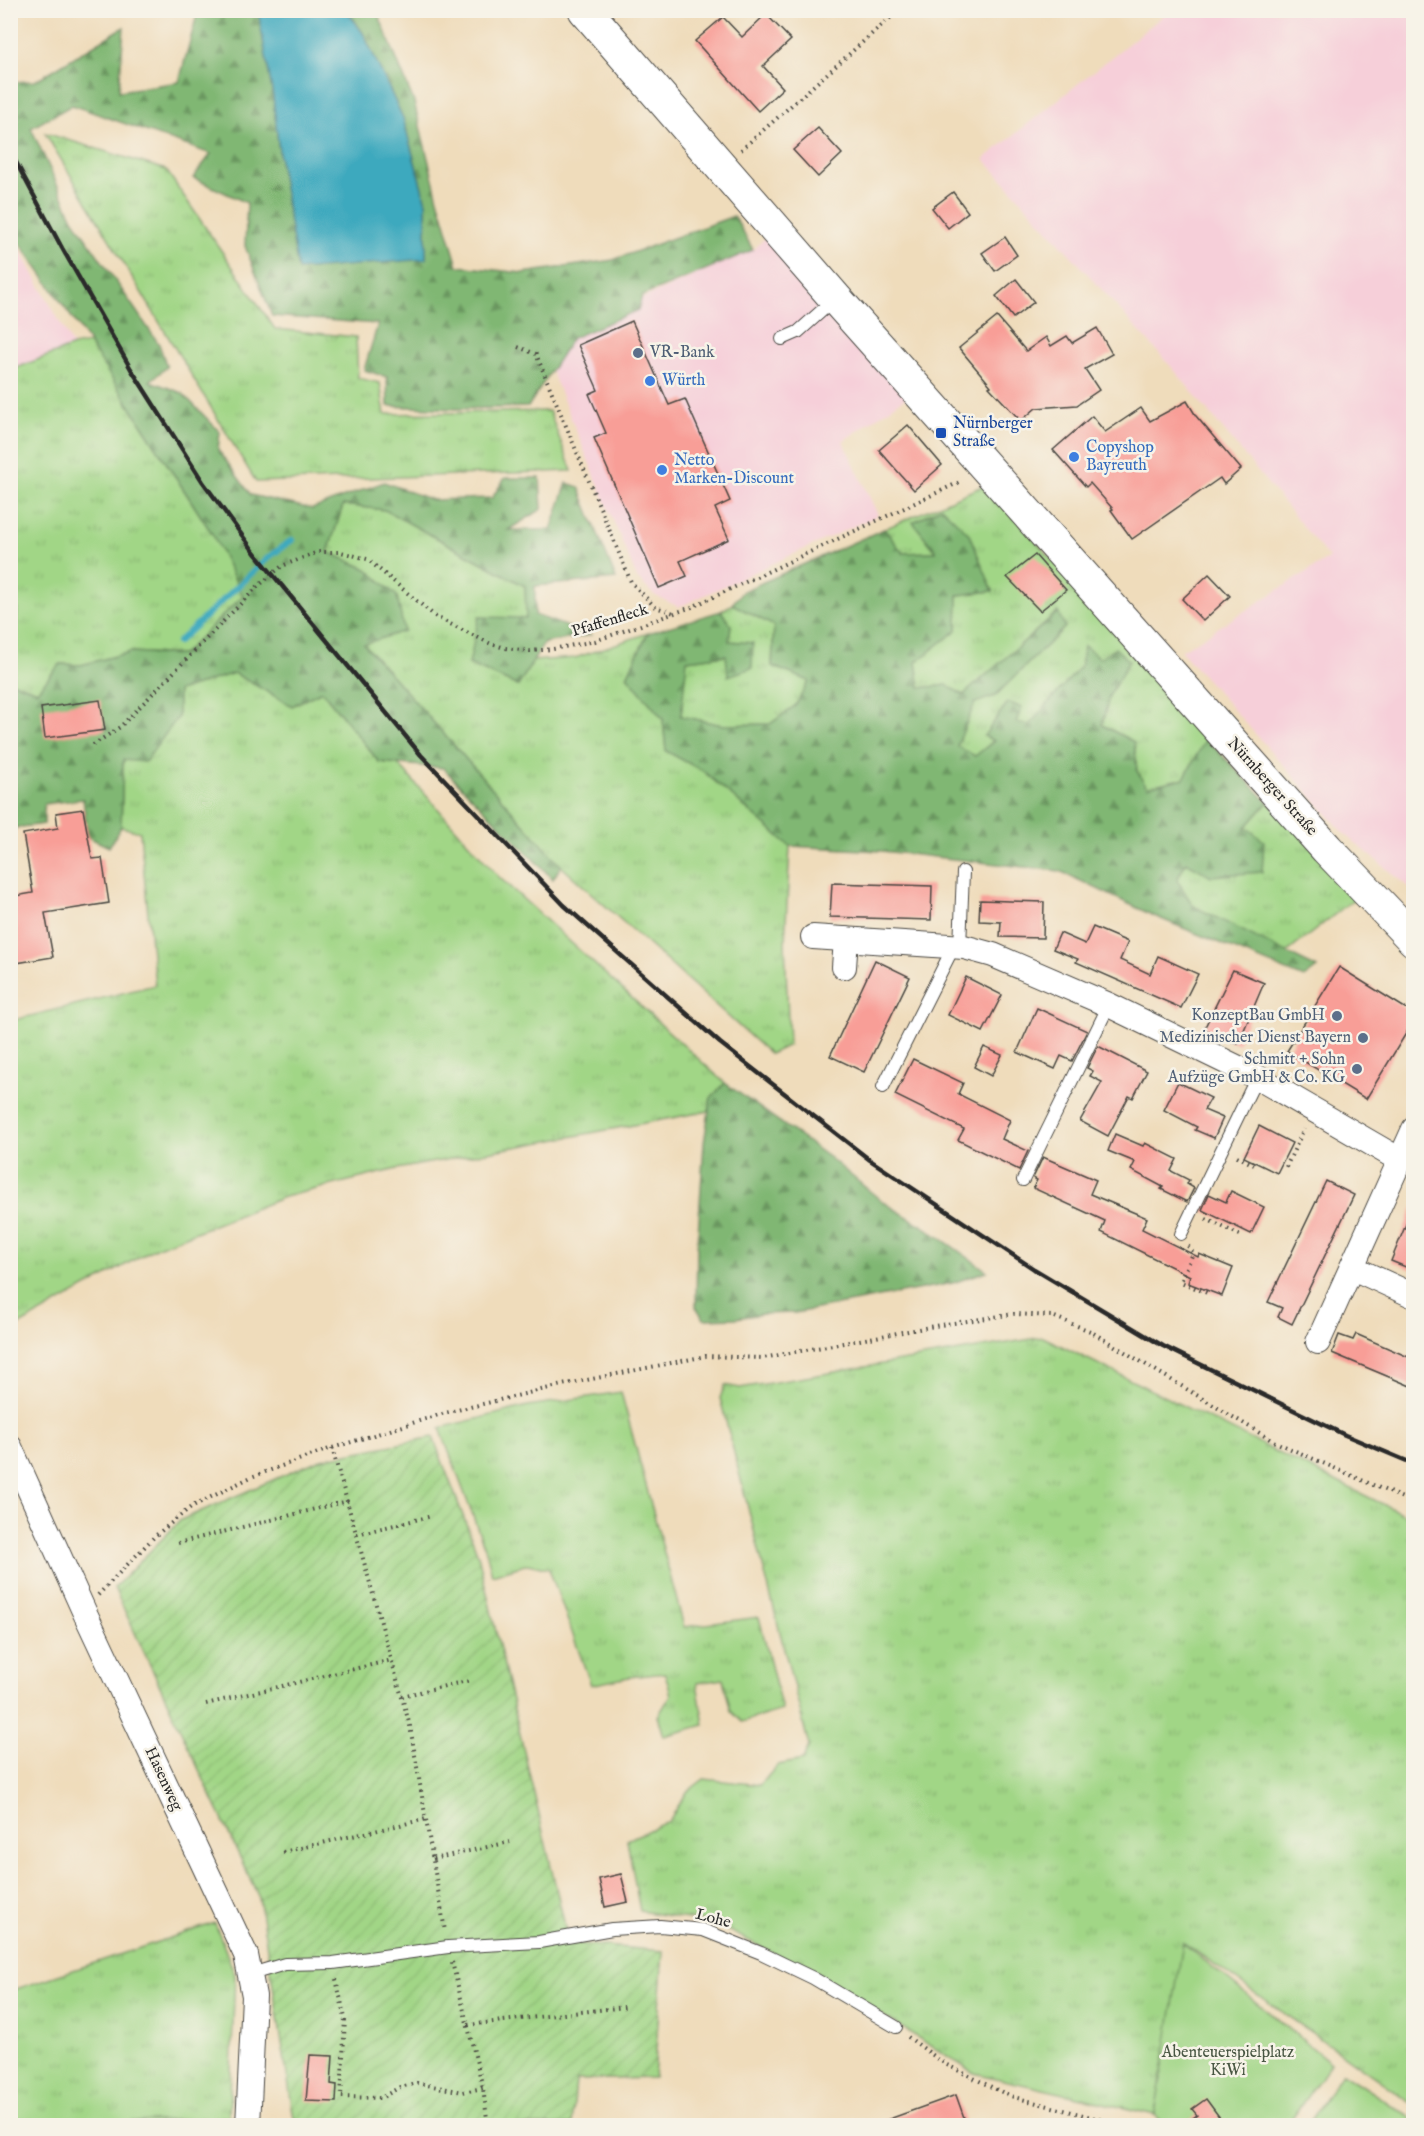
<svg xmlns="http://www.w3.org/2000/svg" width="1424" height="2136" font-family="'IM FELL English',serif">
  <style>
    .built { fill: #f6cfd9 }
    .grass { fill: url(#grass-tufts); stroke: #668058; stroke-width: 1.5 }
    .forest { fill: url(#forest-firs); stroke: #56714f; stroke-width: 1.5 }
    .park { fill: #a1d686; stroke: #668058; stroke-width: 1.5 }
    .garden { fill: url(#garden-furrows); stroke: #668058; stroke-width: 1.5 }
    .water { fill: #3ea9be; stroke: #346a74; stroke-width: 1.5 }
    .lines { fill: none; stroke-linecap: round; stroke-linejoin: round }
    .stream { stroke: #3ea9be; stroke-width: 6 }
    .building { fill: #f89e97 }
    .service-casing { stroke: #484641; stroke-width: 14 }
    .minor-casing { stroke: #484641; stroke-width: 26 }
    .primary-casing { stroke: #484641; stroke-width: 35 }
    .path { stroke: #484641; stroke-width: 4; stroke-dasharray: 1.5 4.5; stroke-linecap: butt }
    .service { stroke: #fff; stroke-width: 12 }
    .minor { stroke: #fff; stroke-width: 24 }
    .primary { stroke: #fff; stroke-width: 33 }
    .rail { stroke: #2b2b2b; stroke-width: 4.5 }
    .service-dot { fill: #5c6f8a; stroke: #f7f3e8; stroke-width: 2 }
    .shop-dot { fill: #3f7fe0; stroke: #f7f3e8; stroke-width: 2 }
    .transit-dot { fill: #1a4fb4; stroke: #f7f3e8; stroke-width: 2 }
    .labels { text-anchor: middle; dominant-baseline: central; stroke-width: 5; stroke-linejoin: round; paint-order: stroke }
    .service-label { font-size: 16px; fill: #4e5e75; stroke: #f7f3e8; text-anchor: end }
    .shop-label { font-size: 16px; fill: #366cbe; stroke: #f7f3e8; text-anchor: start }
    .transit-label { font-size: 16px; fill: #164399; stroke: #f7f3e8; text-anchor: start }
    .street-label { font-size: 16px; fill: #2b2b2b; stroke: #f7f3e8 }
    .park-label { font-size: 16px; fill: #485642; stroke: #f7f3e8 }
  </style>
  <defs>
    <pattern id="grass-tufts" width="24" height="20" patternUnits="userSpaceOnUse" patternTransform="scale(1.5)"><rect width="24" height="20" fill="#a1d686"/><path d="M3 7l-1-3M5 7V3M7 7l1-3M15 17l-1-3M17 17v-4M19 17l1-3" fill="none" stroke="#8bb874"/></pattern>
    <pattern id="forest-firs" width="22" height="20" patternUnits="userSpaceOnUse" patternTransform="scale(1.5)"><rect width="22" height="20" fill="#80b773"/><path d="M5 1l3.5 6h-7zM16 11l3.5 6h-7z" fill="#69955f"/></pattern>
    <pattern id="garden-furrows" width="10" height="10" patternUnits="userSpaceOnUse" patternTransform="scale(1.5)"><rect width="10" height="10" fill="#a1d686"/><path d="M-1 1l2-2M0 10L10 0M9 11l2-2" fill="none" stroke="#8bb874"/></pattern>
  </defs>
  <rect width="100%" height="100%" fill="#f7f3e8"/>
  <filter id="ink" filterUnits="userSpaceOnUse"><feTurbulence type="fractalNoise" baseFrequency=".0167" numOctaves="2"/><feDisplacementMap in="SourceGraphic" scale="12" xChannelSelector="R" yChannelSelector="G"/><feConvolveMatrix kernelMatrix="1 2 1 2 8 2 1 2 1" color-interpolation-filters="sRGB"/></filter>
  <filter id="wash" filterUnits="userSpaceOnUse"><feTurbulence type="fractalNoise" baseFrequency=".008" numOctaves="4" result="noise"/><feDisplacementMap in="SourceGraphic" scale="24" xChannelSelector="R" yChannelSelector="G"/><feGaussianBlur stdDeviation="1.35" result="paint"/><feColorMatrix in="noise" values="0 0 0 0 0 0 0 0 0 0 0 0 0 0 0 0 0 1.4 0 .05"/><feComposite in="paint" operator="in"/></filter>
  <g filter="url(#wash)">
    <rect width="100%" height="100%" fill="#efdcbb"/>
    <g class="built">
      <polygon points="1169,11 1413,11 1413,891 1345,834 1181,651 1329,558 1175,371 984,159"/>
      <polygon points="10,231 73,346 11,370 10,370"/>
      <polygon points="769,234 912,393 843,441 878,515 679,607 654,595 637,578 551,370 571,338 638,310 641,299 753,250"/>
    </g>
    <g class="grass">
      <polygon points="45,133 166,170 275,329 356,337 358,378 380,383 385,414 549,411 572,471 256,482"/>
      <polygon points="89,343 213,535 243,596 182,655 131,652 81,665 61,664 38,691 12,682 17,609 11,603 11,370 73,346"/>
      <polygon points="987,484 1206,739 1184,778 1147,787 1137,771 1134,742 1102,725 1109,696 1129,661 1100,658 1085,647 1081,666 1029,726 1016,722 984,736 994,740 975,757 956,746 975,702 995,696 1065,627 1057,612 963,696 947,685 920,688 916,662 957,630 958,595 993,590 936,552 903,553 884,529"/>
      <polygon points="343,505 385,510 525,586 527,618 469,664 518,686 533,661 575,658 648,633 627,676 663,719 666,751 703,771 790,846 785,942 789,1045 770,1054 561,866 363,643 328,552"/>
      <polygon points="732,604 774,625 772,666 810,681 796,705 770,724 722,725 681,716 686,660 727,655 731,625 721,611"/>
      <polygon points="234,673 292,706 322,691 379,762 398,764 499,877 725,1083 711,1098 709,1111 397,1169 284,1197 153,1249 11,1330 10,1021 155,985 140,832 121,827 123,760 178,717 178,691"/>
      <polygon points="1268,802 1359,895 1285,954 1193,906 1177,880 1186,862 1246,827"/>
      <polygon points="1043,1337 1413,1519 1413,2104 1184,1943 1155,2115 974,2073 820,1976 713,1923 640,1911 627,1840 669,1821 687,1792 704,1779 760,1785 778,1765 803,1760 809,1746 720,1398 725,1385 740,1388"/>
      <polygon points="621,1392 684,1627 759,1617 782,1710 742,1722 731,1711 723,1679 697,1683 704,1725 664,1736 658,1716 671,1695 665,1673 629,1677 591,1685 549,1569 528,1564 492,1575 486,1551 440,1428 528,1406"/>
      <polygon points="215,1923 235,1975 229,2118 77,2125 11,2118 10,1991"/>
    </g>
    <g class="forest">
      <polygon points="198,11 258,11 273,96 281,170 298,270 426,258 426,203 403,118 363,33 347,11 377,11 414,102 438,199 458,266 523,273 613,260 734,216 753,250 642,296 638,310 572,338 528,407 456,409 388,406 387,377 364,370 378,324 272,316 245,246 247,203 193,178 211,154 72,105 31,128 73,219 159,344 167,367 150,381 182,393 220,432 218,450 251,495 312,509 384,482 432,500 492,498 505,478 540,478 542,509 508,530 551,530 567,483 579,487 616,579 535,586 535,615 590,635 544,643 518,686 469,664 479,617 526,618 525,586 385,510 343,505 328,552 367,569 397,596 404,631 364,644 561,866 553,879 443,768 379,762 322,691 292,706 234,673 178,691 178,717 145,762 123,760 121,827 109,847 88,837 83,799 44,804 44,824 14,828 11,852 11,603 17,609 12,682 37,691 60,664 81,665 131,652 182,655 243,596 213,535 82,332 15,236 10,214 11,82 35,81 124,27 119,91 179,82"/>
      <polygon points="941,507 969,534 993,591 958,595 957,630 916,662 920,688 947,685 963,695 1058,612 1065,627 995,696 975,703 957,746 975,756 994,741 984,736 1008,702 1022,708 1016,722 1029,725 1081,666 1084,646 1100,658 1115,648 1129,661 1109,696 1102,725 1134,742 1137,771 1147,787 1184,778 1206,739 1268,802 1246,827 1264,841 1262,872 1211,876 1186,862 1177,880 1193,906 1317,968 1304,978 1154,916 1060,871 882,851 790,846 703,771 666,751 663,719 627,676 648,633 721,611 731,625 729,641 753,643 752,668 728,676 726,655 687,660 681,716 722,725 770,724 796,705 809,681 772,666 774,626 732,604 743,591 884,529 903,553 936,552 913,522"/>
      <polygon points="725,1083 830,1158 883,1202 926,1228 987,1271 953,1283 795,1313 762,1314 736,1318 704,1319 696,1307 697,1249 704,1143 711,1098"/>
    </g>
    <g class="park">
      <polygon points="1183,1943 1331,2063 1287,2125 1165,2125 1155,2115"/>
      <polygon points="1342,2073 1413,2119 1413,2125 1308,2125"/>
    </g>
    <g class="garden">
      <polygon points="433,1437 478,1555 569,1943 663,1951 654,2078 576,2080 572,2125 295,2125 259,1898 114,1588 181,1520 321,1459"/>
      <polygon points="249,2116 248,2126 11,2126 10,2118 77,2125"/>
    </g>
    <polygon class="water" points="258,11 347,11 363,33 403,118 426,203 426,259 298,270 281,170 273,96"/>
    <g class="lines">
      <polyline class="stream" points="178,642 269,557 292,540"/>
    </g>
    <g id="blocks">
      <g class="building">
        <polygon points="766,14 791,40 763,66 783,88 758,111 695,41 723,17 742,37"/>
        <polygon points="818,128 842,154 818,177 793,150"/>
        <polygon points="953,192 968,212 948,228 932,208"/>
        <polygon points="1005,237 1017,255 995,271 982,253"/>
        <polygon points="1016,279 1034,302 1013,318 996,296"/>
        <polygon points="997,317 1026,351 1046,337 1051,346 1067,336 1072,343 1097,328 1112,354 1085,369 1099,390 1077,405 1036,408 1021,421 989,387 991,386 959,348"/>
        <polygon points="632,321 669,405 685,399 730,501 715,508 729,539 680,561 687,576 659,588 594,438 606,433 589,394 598,390 578,345"/>
        <polygon points="1187,401 1196,416 1241,469 1224,484 1220,478 1132,539 1111,510 1113,509 1090,483 1086,487 1053,450 1092,416 1105,432 1141,408 1150,421"/>
        <polygon points="908,425 942,465 914,490 879,450"/>
        <polygon points="1035,555 1066,590 1040,611 1007,577"/>
        <polygon points="1209,574 1230,596 1203,621 1182,599"/>
        <polygon points="100,700 105,730 45,738 41,708"/>
        <polygon points="83,809 92,859 102,858 109,903 45,913 53,957 10,964 10,897 33,893 23,834 58,828 56,813"/>
        <polygon points="832,883 932,886 931,920 830,917"/>
        <polygon points="980,900 1044,902 1043,938 1000,937 1001,922 979,921"/>
        <polygon points="1093,927 1128,942 1120,960 1150,974 1158,956 1198,974 1181,1008 1076,962 1078,959 1053,949 1060,933 1085,944"/>
        <polygon points="875,960 910,977 864,1072 830,1056"/>
        <polygon points="1339,967 1413,1013 1413,1022 1366,1099 1287,1051"/>
        <polygon points="1233,970 1264,983 1238,1044 1204,1029"/>
        <polygon points="966,977 1002,995 983,1032 948,1015"/>
        <polygon points="1037,1008 1087,1031 1072,1061 1061,1056 1055,1069 1017,1052"/>
        <polygon points="1098,1046 1147,1071 1133,1098 1129,1096 1108,1136 1080,1121 1102,1082 1090,1076 1093,1071 1087,1068"/>
        <polygon points="984,1047 1002,1055 991,1076 974,1067"/>
        <polygon points="913,1059 963,1083 958,1094 1010,1120 1002,1139 1028,1151 1019,1170 958,1140 964,1129 895,1095"/>
        <polygon points="1178,1082 1211,1098 1204,1110 1223,1118 1214,1138 1195,1130 1197,1127 1164,1110"/>
        <polygon points="1259,1126 1292,1143 1277,1173 1244,1157"/>
        <polygon points="1115,1134 1143,1146 1145,1143 1177,1159 1171,1171 1189,1180 1187,1184 1194,1188 1187,1202 1161,1189 1163,1187 1131,1170 1135,1162 1108,1151"/>
        <polygon points="1043,1157 1096,1180 1090,1194 1147,1218 1142,1229 1198,1257 1199,1254 1233,1268 1222,1296 1188,1283 1190,1276 1101,1232 1105,1221 1033,1188 1037,1180 1033,1178"/>
        <polygon points="1326,1181 1354,1195 1292,1324 1278,1317 1282,1308 1268,1302"/>
        <polygon points="1231,1191 1264,1207 1251,1234 1202,1210 1209,1194 1226,1202"/>
        <polygon points="1413,1207 1413,1270 1391,1261"/>
        <polygon points="1356,1334 1413,1359 1413,1387 1332,1353 1339,1335 1353,1340"/>
        <polygon points="621,1874 628,1902 605,1907 599,1879"/>
        <polygon points="310,2055 333,2056 331,2084 337,2085 336,2102 306,2101"/>
        <polygon points="956,2095 967,2126 878,2126 878,2123"/>
        <polygon points="1206,2099 1226,2126 1182,2126 1197,2115 1192,2109"/>
      </g>
    </g>
  </g>
  <g filter="url(#ink)">
    <use href="#blocks" fill-opacity="0" stroke="#484641" stroke-width="1.5"/>
    <g class="lines">
      <defs>
        <g id="service">
          <polyline points="782,339 798,332 835,299"/>
          <polyline points="960,947 963,872"/>
          <polyline points="883,1087 954,946"/>
          <polyline points="1023,1180 1109,1005"/>
          <polyline points="1181,1234 1257,1077"/>
          <polyline points="251,1974 285,1964 333,1963 448,1947 539,1942 612,1929 660,1926 703,1930 761,1953 813,1978 896,2027"/>
        </g>
        <g id="minor">
          <polyline points="813,937 964,947 993,955 1109,1005 1257,1077 1400,1160"/>
          <polyline points="844,967 846,939"/>
          <polyline points="1353,1268 1414,1296"/>
          <polyline points="1318,1342 1414,1129"/>
          <polyline points="10,1447 84,1611 246,1955 254,1996 248,2126"/>
        </g>
        <polyline id="primary" points="585,10 836,299 1234,745 1327,849 1414,940"/>
      </defs>
      <use href="#service" class="service-casing"/>
      <use href="#minor" class="minor-casing"/>
      <use href="#primary" class="primary-casing"/>
      <g class="path">
        <polyline points="741,150 891,17"/>
        <polyline points="518,347 536,354 631,582 655,607 674,613"/>
        <polyline points="93,745 120,727 256,588 282,566 318,552 341,552 367,559 436,617 491,644 505,648 530,651 553,649 595,641 692,607 962,481"/>
        <polyline points="1237,1156 1254,1165"/>
        <polyline points="1286,1167 1304,1129"/>
        <polyline points="1206,1219 1240,1235"/>
        <polyline points="1188,1246 1193,1253 1181,1282 1207,1293"/>
        <polyline points="332,1448 410,1726 445,1931"/>
        <polyline points="357,1534 432,1516"/>
        <polyline points="178,1543 348,1501"/>
        <polyline points="98,1595 155,1536 191,1507 251,1477 332,1448 445,1413 562,1385 706,1356 763,1358 940,1325 1014,1314 1052,1316 1090,1331 1273,1441 1414,1503"/>
        <polyline points="402,1696 471,1680"/>
        <polyline points="206,1704 392,1660"/>
        <polyline points="283,1852 426,1819"/>
        <polyline points="433,1859 510,1842"/>
        <polyline points="452,1962 483,2088 488,2126"/>
        <polyline points="336,1979 345,2018 341,2097 381,2098 400,2087 417,2083 463,2092 483,2088"/>
        <polyline points="468,2025 625,2007"/>
        <polyline points="908,2037 945,2064 1010,2096 1126,2126"/>
      </g>
      <use href="#service" class="service"/>
      <use href="#minor" class="minor"/>
      <use href="#primary" class="primary"/>
      <polyline class="rail" points="10,151 62,248 131,369 203,482 255,553 421,755 564,905 720,1043 870,1160 1034,1269 1163,1346 1345,1435 1414,1464"/>
    </g>
  </g>
  <g class="service-dot">
    <circle cx="638" cy="353" r="6"/>
    <circle cx="1337" cy="1016" r="6"/>
    <circle cx="1363" cy="1038" r="6"/>
    <circle cx="1357" cy="1069" r="6"/>
  </g>
  <g class="shop-dot">
    <circle cx="650" cy="381" r="6"/>
    <circle cx="1074" cy="457" r="6"/>
    <circle cx="662" cy="470" r="6"/>
  </g>
  <rect class="transit-dot" x="935" y="427" width="12" height="12" rx="3"/>
  <g class="labels">
    <g class="service-label">
      <text x="650" y="353" text-anchor="start">VR-Bank</text>
      <text x="1325" y="1016">KonzeptBau GmbH</text>
      <text x="1351" y="1038">Medizinischer Dienst Bayern</text>
      <text x="1345" y="1060">Schmitt + Sohn<tspan x="1345" dy="18">Aufzüge GmbH &amp; Co. KG</tspan></text>
    </g>
    <g class="shop-label">
      <text x="662" y="381">Würth</text>
      <text x="1086" y="448">Copyshop<tspan x="1086" dy="18">Bayreuth</tspan></text>
      <text x="674" y="461">Netto<tspan x="674" dy="18">Marken-Discount</tspan></text>
    </g>
    <g class="transit-label">
      <text x="953" y="424">Nürnberger<tspan x="953" dy="18">Straße</tspan></text>
    </g>
    <g class="street-label">
      <text transform="translate(610 621) rotate(-17)">Pfaffenfleck</text>
      <text transform="translate(1272 787) rotate(48)">Nürnberger Straße</text>
      <text transform="translate(163 1779) rotate(65)">Hasenweg</text>
      <text transform="translate(713 1919) rotate(15)">Lohe</text>
    </g>
    <g class="park-label">
      <text x="1228" y="2053">Abenteuerspielplatz<tspan x="1228" dy="18">KiWi</tspan></text>
    </g>
  </g>
  <rect width="1424" height="2136" fill="none" stroke="#f7f3e8" stroke-width="36"/>
</svg>
